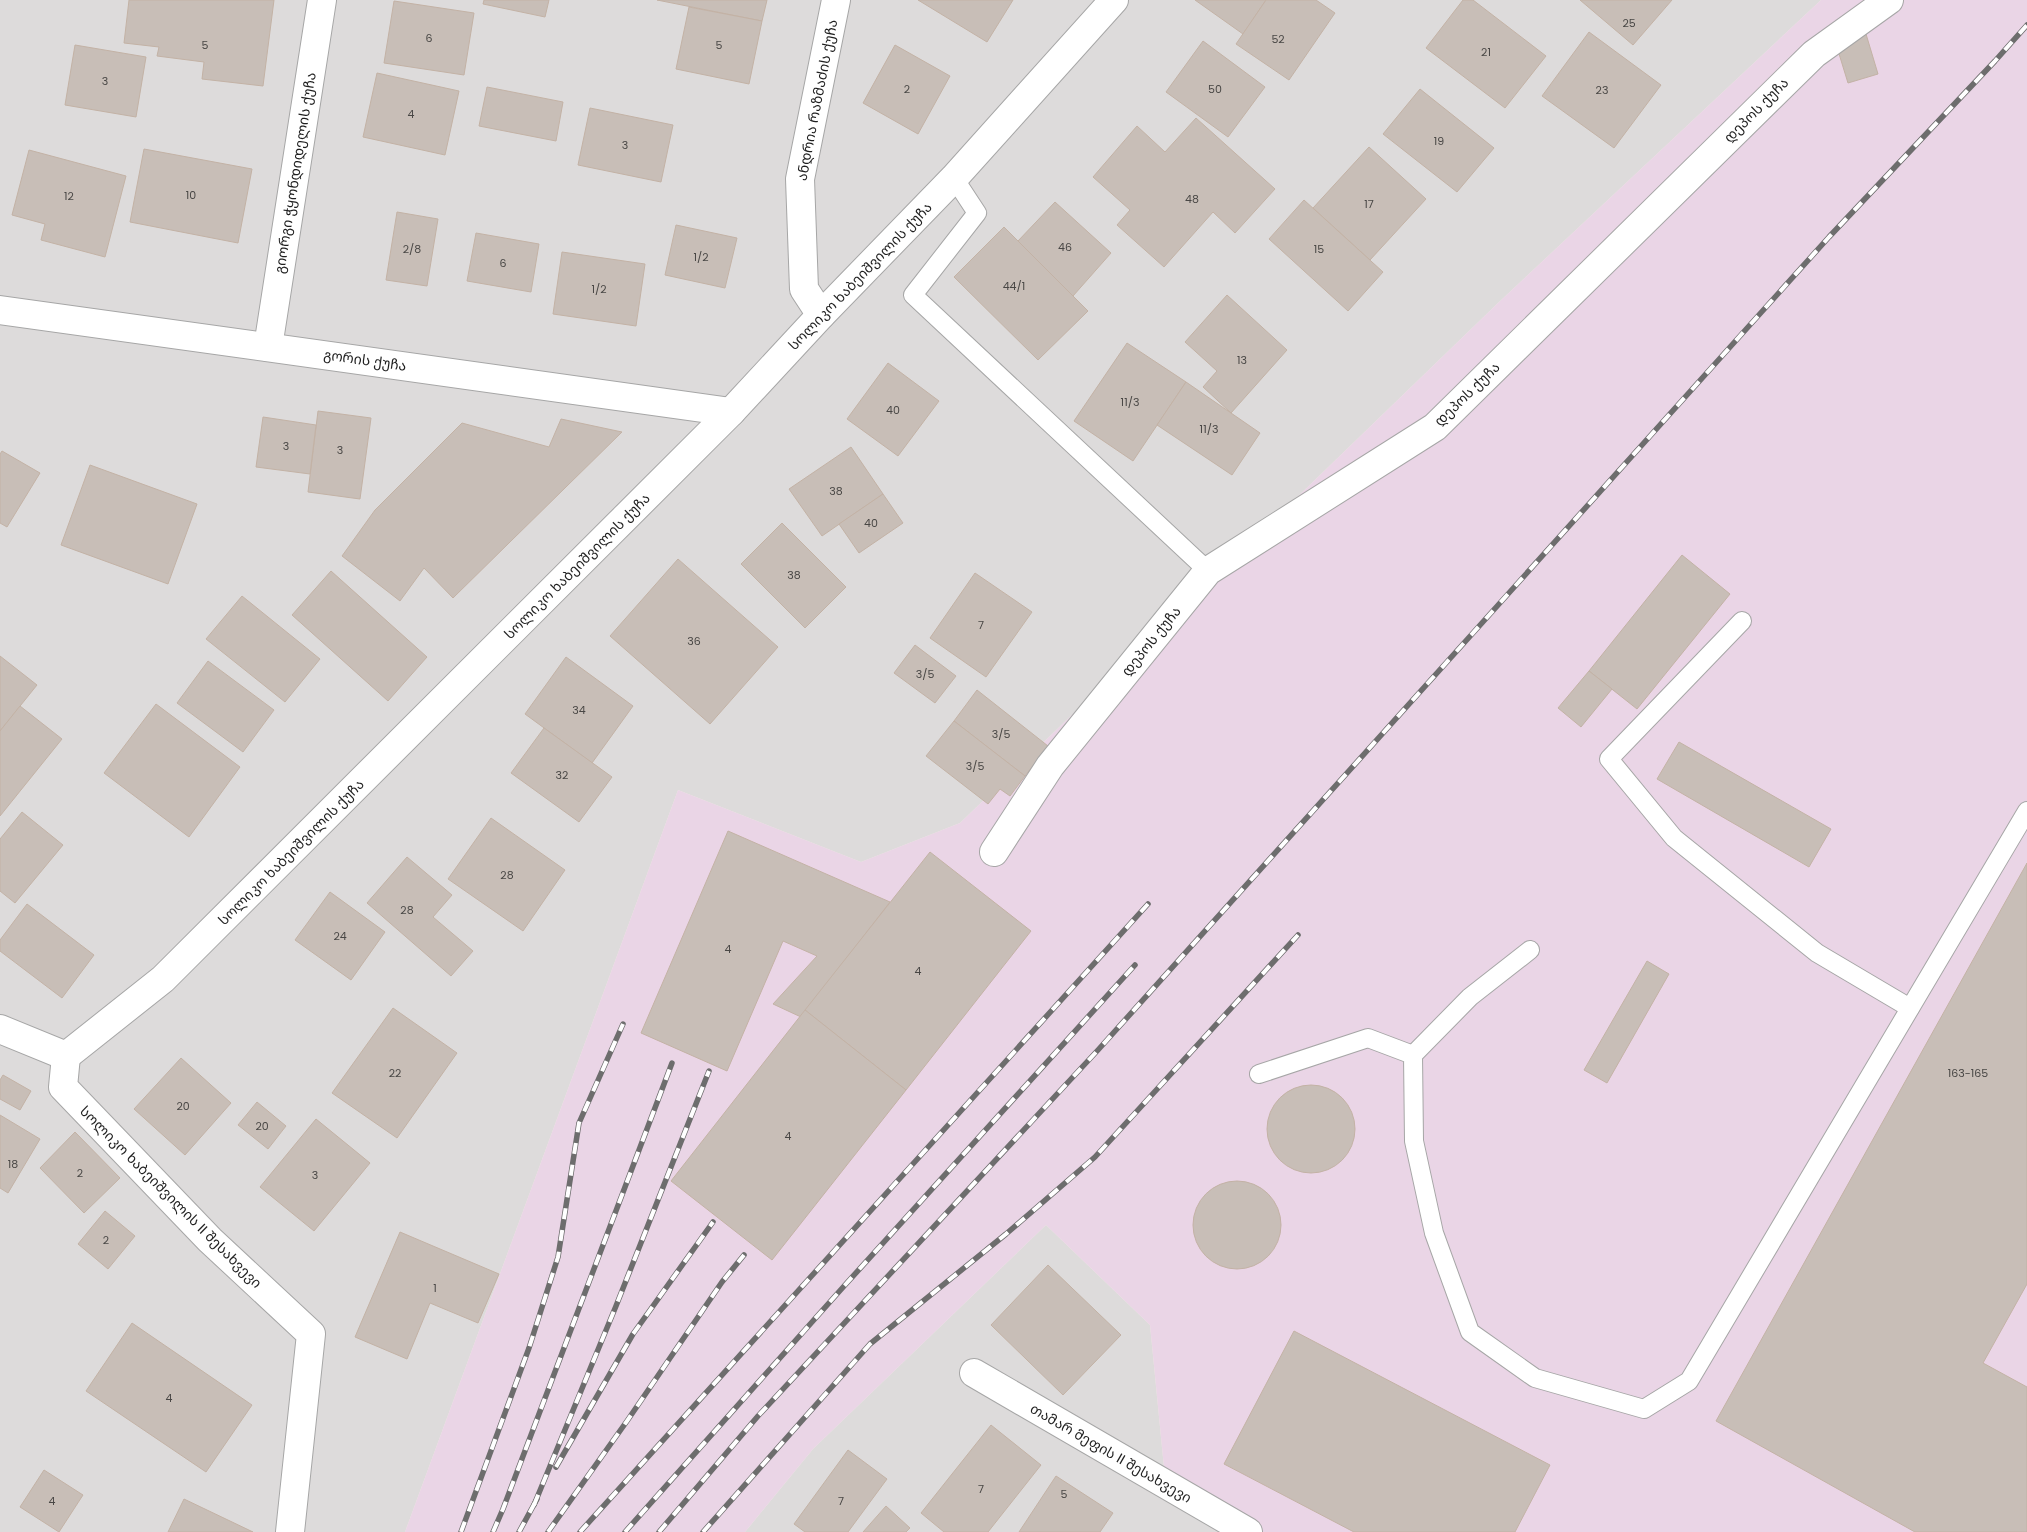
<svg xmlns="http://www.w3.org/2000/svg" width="2027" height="1532" font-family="Poppins,'Noto Sans Georgian',sans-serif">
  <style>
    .residential { fill: #dddbdb }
    .industrial { fill: #ead5e6 }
    .building { fill: #c8beb7; stroke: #c3b2a5 }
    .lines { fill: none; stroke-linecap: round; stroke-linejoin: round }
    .service-casing { stroke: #a6a6a6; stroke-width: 20 }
    .minor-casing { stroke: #a6a6a6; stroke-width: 30 }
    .service { stroke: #fff; stroke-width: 18 }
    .minor { stroke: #fff; stroke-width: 28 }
    .rail-casing { stroke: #6d6d6d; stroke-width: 5.5 }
    .rail { stroke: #fff; stroke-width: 4; stroke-dasharray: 11; stroke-linecap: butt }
    .labels { text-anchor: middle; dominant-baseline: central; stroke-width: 4.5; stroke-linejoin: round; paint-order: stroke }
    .number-label { font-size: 11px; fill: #494745 }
    .street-label { font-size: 14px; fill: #1f1f1f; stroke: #fff }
  </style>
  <rect width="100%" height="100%" fill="#f0ece4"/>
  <g class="residential">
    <polygon points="0,0 1821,0 1498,303 960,823 861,862 678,790 405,1532 0,1532"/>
    <polygon points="1046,1225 1150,1325 1165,1478 1263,1532 745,1532 813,1449"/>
  </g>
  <polygon class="industrial" points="1821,0 2027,0 2027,1532 1263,1532 1165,1478 1150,1325 1046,1225 813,1449 745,1532 405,1532 678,790 861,862 960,823 1498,303"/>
  <g class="building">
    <polygon points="129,0 274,0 263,86 202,79 204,62 157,56 159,47 124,43"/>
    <polygon points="484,0 549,0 545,17 483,4"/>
    <polygon points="657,0 767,0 762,21"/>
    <polygon points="918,0 1013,0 987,42"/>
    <polygon points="1195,0 1266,0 1243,34"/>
    <polygon points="1266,0 1316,0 1335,13 1289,80 1236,44"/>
    <polygon points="1463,0 1473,0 1546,56 1505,108 1426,48"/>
    <polygon points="1580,0 1672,0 1633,45"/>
    <polygon points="394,1 474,13 464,75 384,63"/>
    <polygon points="689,7 762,21 749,84 676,69"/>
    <polygon points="1589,32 1661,85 1614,148 1542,96"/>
    <polygon points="1866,34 1878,74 1848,83 1836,44"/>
    <polygon points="1203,41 1265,87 1228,137 1166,92"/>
    <polygon points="75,45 146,57 136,117 65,105"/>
    <polygon points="895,45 950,76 918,134 863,103"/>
    <polygon points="377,73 459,91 445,155 363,137"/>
    <polygon points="487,87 563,102 556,141 479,126"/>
    <polygon points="1420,89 1494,148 1457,192 1383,134"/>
    <polygon points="590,108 673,125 661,182 578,165"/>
    <polygon points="1196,118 1275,189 1235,233 1213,212 1164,267 1117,225 1130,210 1093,177 1137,126 1165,152"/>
    <polygon points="1369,147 1426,199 1370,260 1313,208"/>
    <polygon points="144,149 252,169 238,243 130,222"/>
    <polygon points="29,150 126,176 105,257 41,240 45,224 12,215"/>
    <polygon points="1304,200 1383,272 1348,311 1269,239"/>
    <polygon points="1055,202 1111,253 1073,296 1018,241"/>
    <polygon points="397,212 438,219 427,286 386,280"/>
    <polygon points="676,225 737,238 725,288 665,275"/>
    <polygon points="1004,227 1088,311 1038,360 954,277"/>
    <polygon points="476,233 539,244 531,292 467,281"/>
    <polygon points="562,252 645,264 636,326 553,314"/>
    <polygon points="1227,295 1287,350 1231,413 1203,387 1217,371 1185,342"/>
    <polygon points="1127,343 1186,382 1133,461 1074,421"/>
    <polygon points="888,363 939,401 898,456 847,419"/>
    <polygon points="1186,382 1260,433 1232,475 1157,425"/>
    <polygon points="318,411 371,418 360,499 308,492"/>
    <polygon points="263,417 316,425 310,474 256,467"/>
    <polygon points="561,419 622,432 453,598 424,568 400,601 342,556 375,510 462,423 549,447"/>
    <polygon points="851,447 883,494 822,536 789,489"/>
    <polygon points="2,451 40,473 7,527 0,523 0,454"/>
    <polygon points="90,465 197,504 168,584 61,545"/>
    <polygon points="883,494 903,523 859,553 839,524"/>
    <polygon points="782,523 846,587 805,628 741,564"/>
    <polygon points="1682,555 1730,594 1637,709 1589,671"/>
    <polygon points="678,559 778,647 710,724 610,636"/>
    <polygon points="331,571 427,657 388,701 292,615"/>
    <polygon points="975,573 1032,612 986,677 930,638"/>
    <polygon points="242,596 320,659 285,702 206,639"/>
    <polygon points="915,645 956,676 935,703 894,673"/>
    <polygon points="0,656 37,685 0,731"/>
    <polygon points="566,657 633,706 592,763 525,714"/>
    <polygon points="208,661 274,710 243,752 177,703"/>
    <polygon points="1589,671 1612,689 1581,727 1558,708"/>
    <polygon points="977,690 1048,746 1025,776 954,721"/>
    <polygon points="156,704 240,767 189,837 104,773"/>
    <polygon points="20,706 62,739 0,816 0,731"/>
    <polygon points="954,721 1025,776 1010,796 1000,789 988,804 926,756"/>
    <polygon points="544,728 612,777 579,822 511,773"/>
    <polygon points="1679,742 1831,829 1809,867 1657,779"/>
    <polygon points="22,812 63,845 15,903 0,891 0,839"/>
    <polygon points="491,818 565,870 523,931 448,879"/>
    <polygon points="728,831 890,902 801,1017 773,1004 817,956 783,941 727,1071 641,1033"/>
    <polygon points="930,852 1031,931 906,1090 805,1010"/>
    <polygon points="407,857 452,895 433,917 473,951 451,976 367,903"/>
    <polygon points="2027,863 2027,1284 1983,1363 2027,1387 2027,1532 1915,1532 1716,1421"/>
    <polygon points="330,892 385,932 351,980 295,940"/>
    <polygon points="27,904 94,955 62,998 0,951 0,940"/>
    <polygon points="1647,961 1669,974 1607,1083 1584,1070"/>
    <polygon points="393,1008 457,1053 397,1138 332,1093"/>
    <polygon points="805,1010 906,1090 772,1260 671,1181"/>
    <polygon points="181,1058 231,1103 185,1155 134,1109"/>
    <polygon points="3,1075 31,1091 20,1110 0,1099 0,1080"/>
    <circle cx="1311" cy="1129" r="44"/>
    <polygon points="257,1102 286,1126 268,1149 238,1125"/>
    <polygon points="0,1115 40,1139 8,1193 0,1188"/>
    <polygon points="316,1119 370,1163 314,1231 260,1187"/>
    <polygon points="75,1132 120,1178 84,1213 40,1168"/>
    <circle cx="1237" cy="1225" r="44"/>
    <polygon points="105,1211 135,1236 108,1269 78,1244"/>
    <polygon points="400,1232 499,1274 478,1323 430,1303 407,1359 355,1337"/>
    <polygon points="1048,1265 1121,1335 1063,1395 991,1325"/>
    <polygon points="132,1323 252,1405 206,1472 86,1391"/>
    <polygon points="1294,1331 1550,1465 1515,1532 1354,1532 1224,1464"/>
    <polygon points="991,1425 1041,1465 988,1532 944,1532 921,1513"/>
    <polygon points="848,1450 887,1479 848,1532 805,1532 794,1524"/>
    <polygon points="44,1470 83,1495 59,1532 20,1507"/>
    <polygon points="1056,1476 1113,1513 1100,1532 1019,1532"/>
    <polygon points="184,1499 253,1532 168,1532"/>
    <polygon points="886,1506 910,1528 906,1532 863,1532"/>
  </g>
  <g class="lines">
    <defs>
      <g id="service">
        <polyline points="954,178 977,213 913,295 1208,571"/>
        <polyline points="1742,621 1609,759 1674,838 1817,953 1910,1008"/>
        <polyline points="1413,1055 1470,997 1530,950"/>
        <polyline points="1259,1074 1368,1038 1413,1055 1414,1141 1434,1233 1470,1332 1535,1378 1644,1409 1689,1381 2027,811"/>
      </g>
      <g id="minor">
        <polyline points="0,310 731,412"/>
        <polyline points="821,315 804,289 800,179 836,0"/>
        <polyline points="268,347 322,0"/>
        <polyline points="994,852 1050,766 1208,571 1435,427 1814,54 1889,0"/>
        <polyline points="0,1029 66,1056 163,979 731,412 821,315 954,178 1114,0"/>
        <polyline points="66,1056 63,1087 210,1240 311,1334 290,1532"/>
        <polyline points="974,1373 1248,1532"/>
      </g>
    </defs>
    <use href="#service" class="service-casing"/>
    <use href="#minor" class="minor-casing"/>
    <use href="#service" class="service"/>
    <use href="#minor" class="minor"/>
    <defs>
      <g id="rail">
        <polyline points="556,1467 633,1334 713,1222"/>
        <polyline points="534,1505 616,1306 709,1071"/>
        <polyline points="461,1532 529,1348 558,1257 579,1123 623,1024"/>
        <polyline points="493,1532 503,1509 672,1063"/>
        <polyline points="519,1532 537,1499"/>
        <polyline points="548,1532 627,1421 722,1282 744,1255"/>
        <polyline points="580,1532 1148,904"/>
        <polyline points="625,1532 845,1285 1135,965"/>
        <polyline points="659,1532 758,1416 1098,1050 1829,237 1995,61 2027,25"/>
        <polyline points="703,1532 870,1344 1006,1234 1095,1157 1298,935"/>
      </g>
    </defs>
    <use href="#rail" class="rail-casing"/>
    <use href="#rail" class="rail"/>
  </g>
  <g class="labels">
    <g class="number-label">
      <text x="1629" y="23">25</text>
      <text x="429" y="38">6</text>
      <text x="1278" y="39">52</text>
      <text x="205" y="45">5</text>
      <text x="719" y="45">5</text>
      <text x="1486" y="52">21</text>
      <text x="105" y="81">3</text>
      <text x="907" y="89">2</text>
      <text x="1215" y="89">50</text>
      <text x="1602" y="90">23</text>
      <text x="411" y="114">4</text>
      <text x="1439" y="141">19</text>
      <text x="625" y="145">3</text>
      <text x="191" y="195">10</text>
      <text x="69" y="196">12</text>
      <text x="1192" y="199">48</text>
      <text x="1369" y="204">17</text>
      <text x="1065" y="247">46</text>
      <text x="412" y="249">2/8</text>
      <text x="1319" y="249">15</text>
      <text x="701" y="257">1/2</text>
      <text x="503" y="263">6</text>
      <text x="1014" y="286">44/1</text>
      <text x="599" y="289">1/2</text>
      <text x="1242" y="360">13</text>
      <text x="1130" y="402">11/3</text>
      <text x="893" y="410">40</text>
      <text x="1209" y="429">11/3</text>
      <text x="286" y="446">3</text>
      <text x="340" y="450">3</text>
      <text x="836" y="491">38</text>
      <text x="871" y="523">40</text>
      <text x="794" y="575">38</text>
      <text x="981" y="625">7</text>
      <text x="694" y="641">36</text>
      <text x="925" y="674">3/5</text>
      <text x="579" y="710">34</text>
      <text x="1001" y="734">3/5</text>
      <text x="975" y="766">3/5</text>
      <text x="562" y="775">32</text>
      <text x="507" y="875">28</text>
      <text x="407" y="910">28</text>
      <text x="340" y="936">24</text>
      <text x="728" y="949">4</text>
      <text x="918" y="971">4</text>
      <text x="395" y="1073">22</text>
      <text x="1968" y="1073">163-165</text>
      <text x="183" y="1106">20</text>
      <text x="262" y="1126">20</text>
      <text x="788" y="1136">4</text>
      <text x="13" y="1164">18</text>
      <text x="80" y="1173">2</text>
      <text x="315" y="1175">3</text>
      <text x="106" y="1240">2</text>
      <text x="435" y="1288">1</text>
      <text x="169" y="1398">4</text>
      <text x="981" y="1489">7</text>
      <text x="1064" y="1494">5</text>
      <text x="52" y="1501">4</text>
      <text x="841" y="1501">7</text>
    </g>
    <g class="street-label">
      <text transform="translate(817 100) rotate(-79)">ანდრია რაზმაძის ქუჩა</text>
      <text transform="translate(1756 110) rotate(-45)">დეპოს ქუჩა</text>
      <text transform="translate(295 173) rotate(-81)">გიორგი ჭყონდიდელის ქუჩა</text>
      <text transform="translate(860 276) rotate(-46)">სოლიკო ხაბეიშვილის ქუჩა</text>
      <text transform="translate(365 360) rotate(8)">გორის ქუჩა</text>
      <text transform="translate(1467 394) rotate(-44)">დეპოს ქუჩა</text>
      <text transform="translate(577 566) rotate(-45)">სოლიკო ხაბეიშვილის ქუჩა</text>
      <text transform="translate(1151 641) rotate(-51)">დეპოს ქუჩა</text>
      <text transform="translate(291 852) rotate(-45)">სოლიკო ხაბეიშვილის ქუჩა</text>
      <text transform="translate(171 1197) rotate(45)">სოლიკო ხაბეიშვილის II შესახვევი</text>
      <text transform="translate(1111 1453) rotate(30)">თამარ მეფის II შესახვევი</text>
    </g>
  </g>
</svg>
